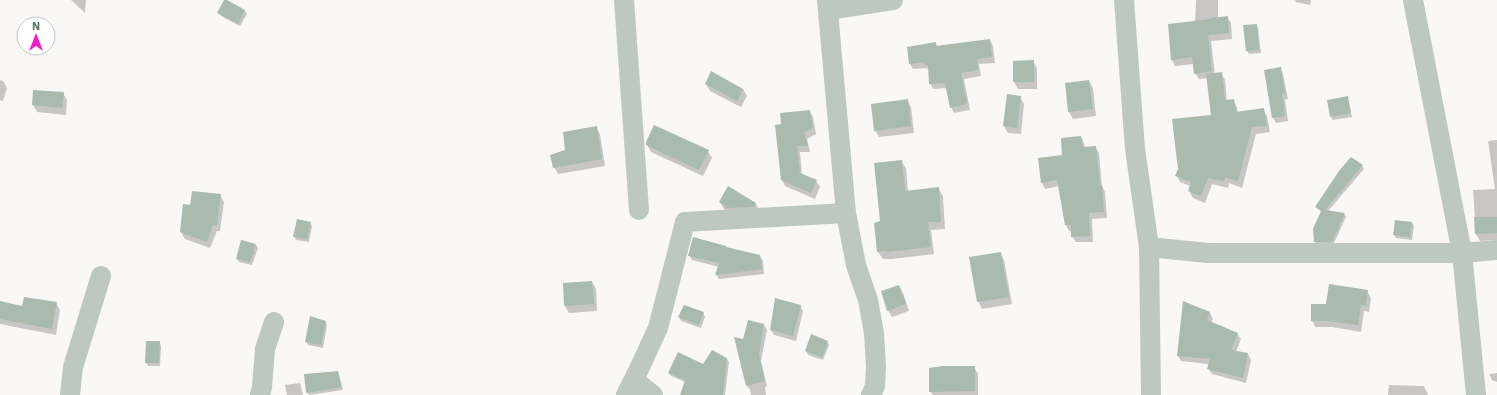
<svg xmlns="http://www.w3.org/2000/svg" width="1497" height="395" font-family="'Work Sans',sans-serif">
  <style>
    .shadow { fill: #0003 }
    .building { fill: #a9baae }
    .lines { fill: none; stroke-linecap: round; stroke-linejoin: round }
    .minor { stroke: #bdc8c1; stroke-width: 20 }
  </style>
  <rect width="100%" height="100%" fill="#faf7f7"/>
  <g class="shadow">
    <polygon points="71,0 86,0 85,13"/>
    <polygon points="1196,0 1218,0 1218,18 1227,17 1231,23 1232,39 1211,41 1215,74 1221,73 1225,80 1227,101 1233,100 1237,107 1238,113 1263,110 1267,116 1270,132 1256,134 1242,188 1229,183 1228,188 1212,184 1205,203 1193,198 1189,191 1190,186 1180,182 1177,176 1212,116 1208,78 1199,79 1195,73 1194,64 1175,66 1172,60 1195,22"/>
    <polygon points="1295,0 1311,0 1310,5 1296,2"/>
    <polygon points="245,11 247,14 240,26 221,16 219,12"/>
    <polygon points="1256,25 1258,28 1261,53 1249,54 1247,51 1244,26"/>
    <polygon points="990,40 993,46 995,63 979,64 981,76 964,79 970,110 954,113 951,107 947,88 933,89 930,83 929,71 927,68 913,69 910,64 936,44 938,47"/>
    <polygon points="1033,61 1037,68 1037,89 1018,89 1014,82"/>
    <polygon points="1280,68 1283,74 1288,99 1285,99 1288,121 1276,123 1273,117"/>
    <polygon points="0,80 3,81 7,88 3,101 0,100"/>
    <polygon points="1089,81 1093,88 1096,116 1073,119 1069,112"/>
    <polygon points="706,84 743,89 747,96 741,107 710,91"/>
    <polygon points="34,91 63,93 67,100 66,115 37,112 33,105"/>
    <polygon points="1020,97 1024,104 1021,134 1008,133 1004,126"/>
    <polygon points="1347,97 1352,117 1333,120 1331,117"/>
    <polygon points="907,100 911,107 914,133 879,137 875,130"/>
    <polygon points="809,111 813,117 816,134 807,139 810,152 800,152 802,175 816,181 820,187 815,199 785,186 782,180 782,125"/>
    <polygon points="596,127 600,134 605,166 558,174 554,167 567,150"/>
    <polygon points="1081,137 1084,143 1085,148 1095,147 1099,153 1102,186 1105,192 1107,218 1092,219 1093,242 1076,242 1072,236 1072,231 1069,231 1066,225 1059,186 1045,189 1042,183"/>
    <polygon points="1497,140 1497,240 1480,241 1476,234 1473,190 1495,189 1488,141"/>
    <polygon points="647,145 708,151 712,158 703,176 651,152"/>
    <polygon points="901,161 906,168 908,192 938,188 943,196 945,229 931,230 934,254 892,259 883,259 878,252 881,221"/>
    <polygon points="1362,166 1364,169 1328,211 1344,214 1346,217 1333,245 1316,245 1315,241 1322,212 1317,207"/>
    <polygon points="729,188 756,204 760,211 728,212 724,209 720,202"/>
    <polygon points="220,195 224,202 220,231 217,231 210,248 185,239 181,232 191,206"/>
    <polygon points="1396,221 1412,223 1414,226 1412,240 1396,238 1394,235"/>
    <polygon points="310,223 312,226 309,242 296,240 294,236"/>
    <polygon points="256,245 258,248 252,265 239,262 237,259"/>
    <polygon points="727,248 760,256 763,261 764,274 719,279 716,274 719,267 692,260 689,255"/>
    <polygon points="1000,253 1004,260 1012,304 982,309 978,301"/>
    <polygon points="592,282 596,289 597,311 569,313 565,306"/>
    <polygon points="899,286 903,293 909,311 892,317 888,310"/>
    <polygon points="1367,291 1371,298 1369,312 1364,311 1361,332 1332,327 1315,327 1312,320 1327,305"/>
    <polygon points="0,302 23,307 56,303 60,310 56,335 0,324"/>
    <polygon points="1184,303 1210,313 1213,319 1211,323 1237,334 1241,339 1236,352 1248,354 1251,360 1246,383 1212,374 1208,368 1209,364 1181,361 1178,356"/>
    <polygon points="800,305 803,311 796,341 774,335 771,330"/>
    <polygon points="703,313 705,317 701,328 681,321 679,317"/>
    <polygon points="325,321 327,325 323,348 308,345 306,341"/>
    <polygon points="749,321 764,325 767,330 761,361 767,386 765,387 766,395 751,395 750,390 747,386 735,338 743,340"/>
    <polygon points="827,341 829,345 823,360 808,355 806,351"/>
    <polygon points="159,342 161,346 160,366 148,366 146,363"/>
    <polygon points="727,359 729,362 725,395 684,395 685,382 671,376 669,373"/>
    <polygon points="974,367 978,374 978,395 933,395 930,391"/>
    <polygon points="337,372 343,390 309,395 307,392"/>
    <polygon points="1497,373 1497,382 1492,380 1489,374"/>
    <polygon points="300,383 303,395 287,395 285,385"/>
    <polygon points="1389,385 1424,386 1428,395 1388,395"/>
  </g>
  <g class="building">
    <polygon points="224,0 227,0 245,10 238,24 217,13"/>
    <polygon points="1228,16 1229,33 1208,35 1212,71 1194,74 1192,57 1171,60 1168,24 1211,19 1211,18"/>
    <polygon points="1257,24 1259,50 1246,51 1243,25"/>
    <polygon points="990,39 992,57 977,59 978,70 961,73 967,104 950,108 945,83 929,84 928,65 925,65 924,62 909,64 907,47 936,42 936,46"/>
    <polygon points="1034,60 1034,82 1013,82 1013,61"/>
    <polygon points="1281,67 1285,93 1282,94 1285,116 1272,118 1264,70"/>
    <polygon points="711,71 743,89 737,101 705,84"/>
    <polygon points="1222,72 1225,100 1234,99 1236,112 1264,108 1267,126 1252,127 1238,181 1225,177 1224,181 1208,178 1201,196 1188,191 1191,182 1175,176 1178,169 1172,119 1211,115 1206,74"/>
    <polygon points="1089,80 1093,109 1068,112 1065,83"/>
    <polygon points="33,90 64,92 62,108 32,105"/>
    <polygon points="1007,94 1021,96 1017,128 1003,126"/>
    <polygon points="1348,96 1351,113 1330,117 1327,100"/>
    <polygon points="908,99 911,126 874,131 871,104"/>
    <polygon points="810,110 813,128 804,132 808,146 797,146 800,173 817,180 811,193 781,180 775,125 781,124 780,113"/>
    <polygon points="654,125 709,150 699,170 646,145 646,142"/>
    <polygon points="597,126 602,159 553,168 550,155 565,150 563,132"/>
    <polygon points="1081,136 1083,147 1096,146 1100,185 1102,185 1104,212 1089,213 1090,236 1071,237 1071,225 1065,225 1057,180 1041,183 1038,158 1062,155 1061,138"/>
    <polygon points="1351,157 1363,165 1325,210 1345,213 1332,242 1314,242 1313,229 1321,211 1315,207 1339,171"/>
    <polygon points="902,160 905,191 939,187 941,222 928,222 931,247 886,252 886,251 877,252 874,223 880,221 874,163"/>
    <polygon points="728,186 756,203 754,207 725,208 726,206 719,202"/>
    <polygon points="192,191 221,194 217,225 213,225 207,242 180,232 183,204 190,205"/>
    <polygon points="1474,217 1497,217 1497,233 1475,234"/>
    <polygon points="297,219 311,222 307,239 293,237"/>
    <polygon points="1395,220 1412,222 1410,237 1393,235"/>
    <polygon points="693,237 726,246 726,247 760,255 762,269 715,275 719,263 688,256"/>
    <polygon points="241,240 256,244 250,262 236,259"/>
    <polygon points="1001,252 1009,297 977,302 969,257"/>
    <polygon points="592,281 594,304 564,306 563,283"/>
    <polygon points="1329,284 1368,290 1366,306 1361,305 1358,325 1328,321 1311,321 1311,304 1326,304"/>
    <polygon points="899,285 906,304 887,311 881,291"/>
    <polygon points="24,297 57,302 52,329 0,319 0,301 22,306"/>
    <polygon points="775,298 801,305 793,336 770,330"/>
    <polygon points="1183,301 1210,312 1207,320 1238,333 1231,350 1248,353 1243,378 1207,369 1210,359 1177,356"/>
    <polygon points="684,305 704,312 699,325 678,317"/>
    <polygon points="310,316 326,321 321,345 305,342"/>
    <polygon points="748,320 764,324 759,355 765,381 746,386 734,337 743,339"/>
    <polygon points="811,334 828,341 822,357 805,351"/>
    <polygon points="146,341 160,341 159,363 145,363"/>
    <polygon points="712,350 727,358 723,395 680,395 685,380 668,373 678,352 703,364"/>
    <polygon points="943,366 975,366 975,391 929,392 929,368"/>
    <polygon points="338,371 342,387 306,393 304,374"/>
  </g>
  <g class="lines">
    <g class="minor">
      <polyline points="624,0 639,210"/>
      <polyline points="827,0 846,213 856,265 868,300 874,333 876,367 875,386 871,395"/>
      <polyline points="1124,0 1135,149 1149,247 1151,395"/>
      <polyline points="1413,0 1462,253 1476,395"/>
      <polyline points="828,10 893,0"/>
      <polyline points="1149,247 1208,253 1462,253 1497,250"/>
      <polyline points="634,380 653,395"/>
      <polyline points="70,395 73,367 101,276"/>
      <polyline points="260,395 262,387 265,349 274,322"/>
      <polyline points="626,395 639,369 658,328 685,222 846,213"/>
    </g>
  </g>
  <g transform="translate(36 36)"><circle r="19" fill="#ffffff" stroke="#bdc9c1"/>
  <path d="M0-3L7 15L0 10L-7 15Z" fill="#f41dce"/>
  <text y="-6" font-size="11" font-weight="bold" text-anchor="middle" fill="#597965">N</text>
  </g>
</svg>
